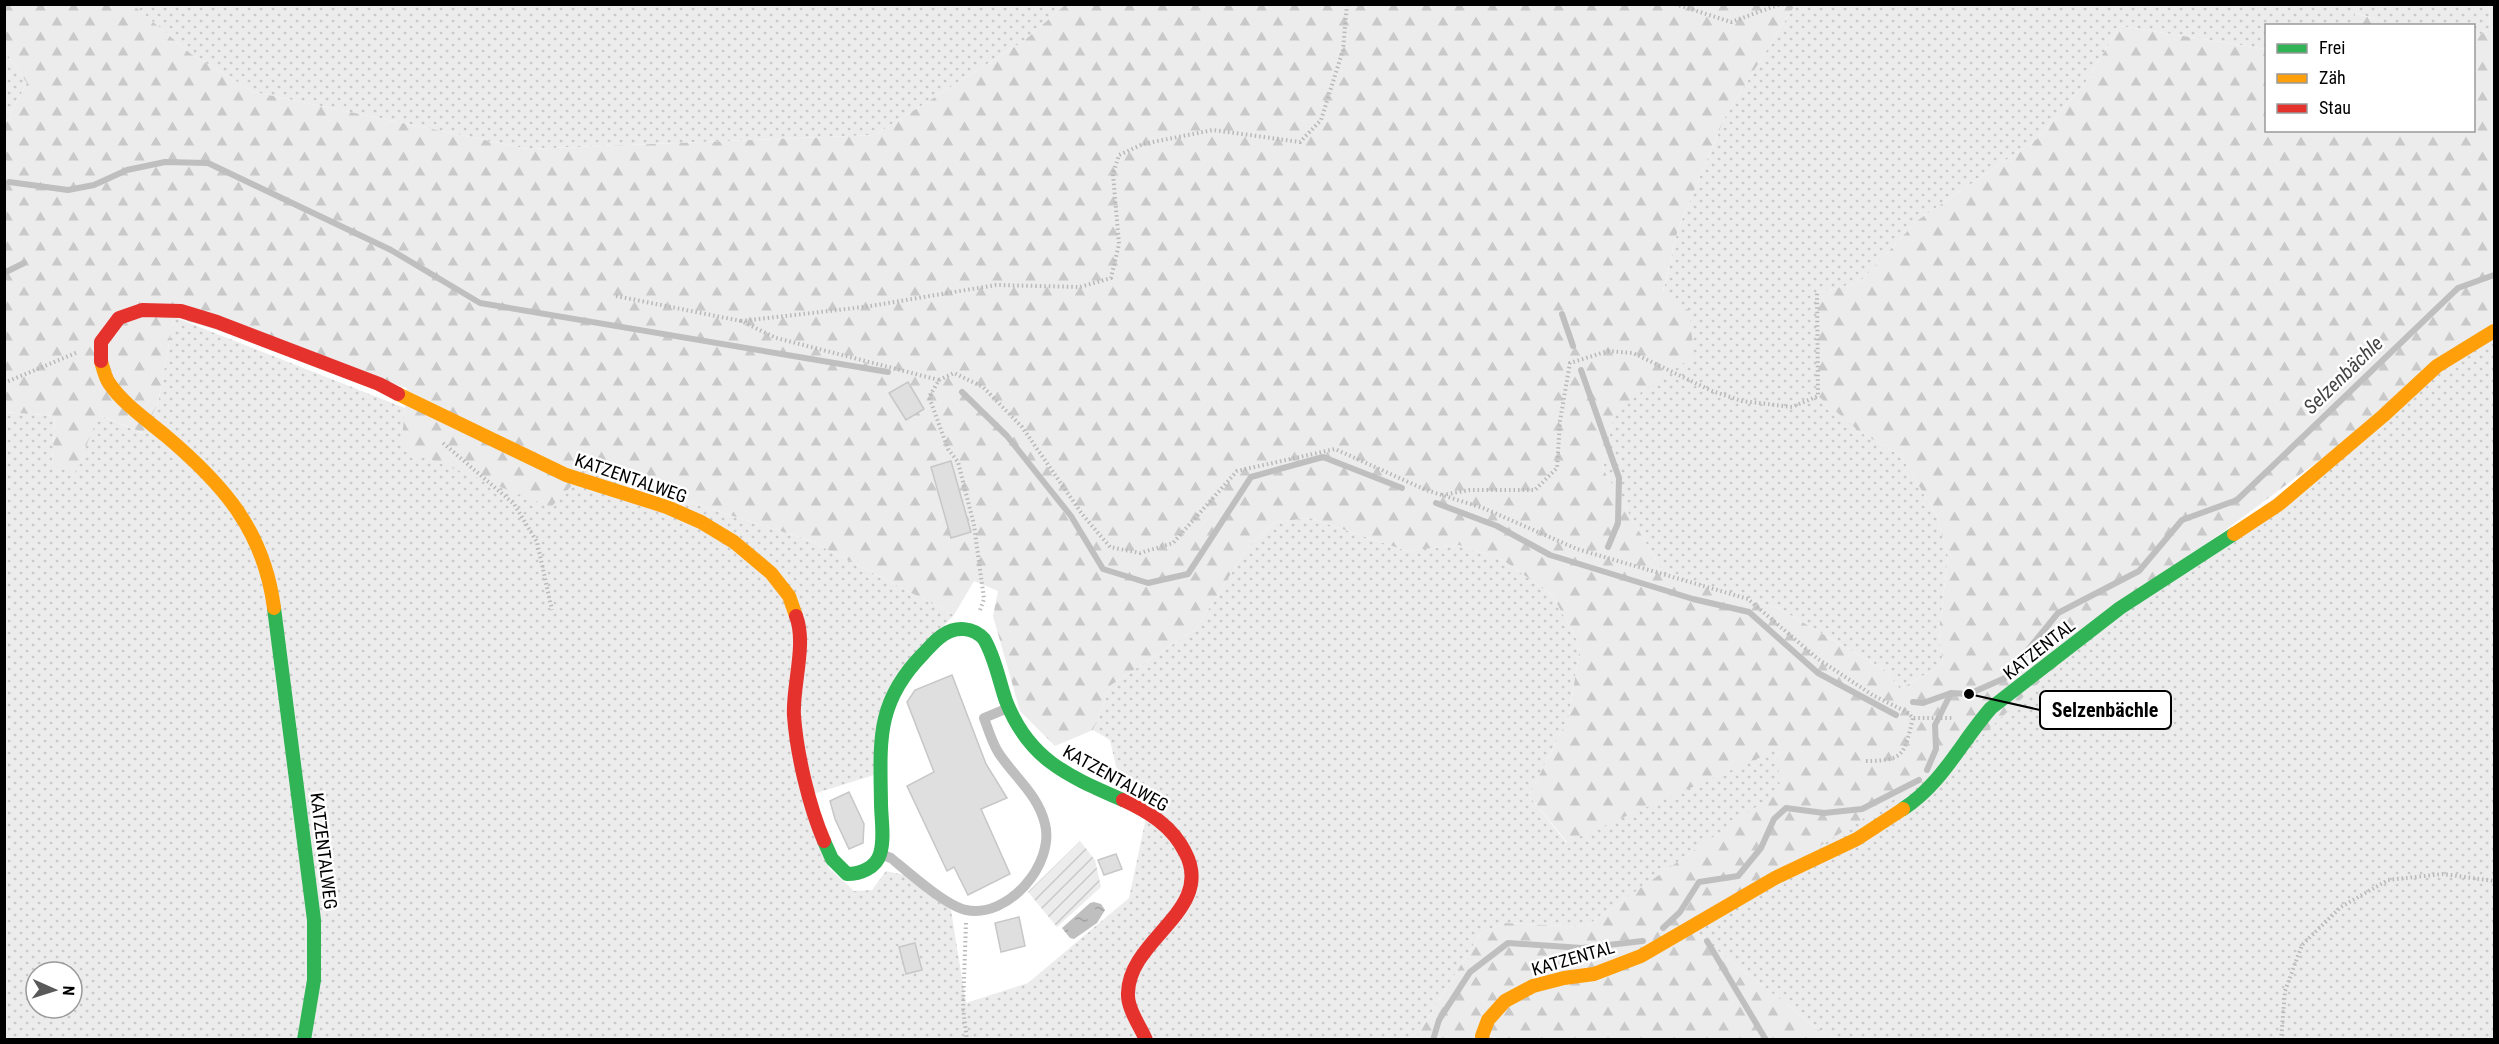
<svg xmlns="http://www.w3.org/2000/svg" width="2499" height="1044" font-family="'Roboto Condensed',sans-serif">
  <style>
    .grass { fill: url(#grass-dots); fill-rule: evenodd }
    .forest { fill: url(#forest-firs) }
    .garden { fill: url(#garden-furrows) }
    .water { fill: url(#water-ripples) }
    .lines { fill: none; stroke-linecap: round; stroke-linejoin: round }
    .stream { stroke: #bfbfbf; stroke-width: 6 }
    .building { fill: #dfdfdf; stroke: #c7c7c7; stroke-width: 1.5 }
    .path { stroke: #b9b9b9; stroke-width: 4; stroke-dasharray: 1.5 3; stroke-linecap: butt }
    .lane { stroke: #bebebe; stroke-width: 10 }
    .fast { stroke: #30b455; stroke-width: 14 }
    .slow { stroke: #ff9f0a; stroke-width: 14 }
    .jam { stroke: #e5322d; stroke-width: 14 }
    .labels { text-anchor: middle; dominant-baseline: central; stroke-width: 5; stroke-linejoin: round; paint-order: stroke }
    .street-label { font-size: 18px; fill: #000; stroke: #fff }
    .water-label { font-size: 20px; font-style: italic; fill: #444; stroke: #fff }
    .leader { fill: none; stroke: #000; stroke-width: 2 }
    .callout-dot { fill: #000; stroke: #fff; stroke-width: 2 }
    .callout { fill: #fff; stroke: #000; stroke-width: 2 }
    .callout-label { font-size: 20px; text-anchor: middle; font-weight: bold; fill: #000 }
  </style>
  <defs>
    <pattern id="grass-dots" width="8" height="8" patternUnits="userSpaceOnUse" patternTransform="scale(1.5)"><rect width="8" height="8" fill="#ececec"/><path d="M2 2h.1M6 6h.1" fill="none" stroke="#c9c9c9" stroke-width="1.8" stroke-linecap="round"/></pattern>
    <pattern id="forest-firs" width="22" height="20" patternUnits="userSpaceOnUse" patternTransform="scale(1.5)"><rect width="22" height="20" fill="#ececec"/><path d="M5 1l3.5 6h-7zM16 11l3.5 6h-7z" fill="#c9c9c9"/></pattern>
    <pattern id="garden-furrows" width="10" height="10" patternUnits="userSpaceOnUse" patternTransform="scale(1.5)"><rect width="10" height="10" fill="#ececec"/><path d="M-1 1l2-2M0 10L10 0M9 11l2-2" fill="none" stroke="#c9c9c9"/></pattern>
    <pattern id="water-ripples" width="26" height="14" patternUnits="userSpaceOnUse" patternTransform="scale(1.5)"><rect width="26" height="14" fill="#bfbfbf"/><path d="M2 4q2-2 4 0t4 0M15 11q2-2 4 0t4 0" fill="none" stroke="#a2a2a2"/></pattern>
  </defs>
  <rect width="100%" height="100%" fill="#fff"/>
  <g class="grass">
    <polygon points="133,5 1065,5 1025,40 875,135 528,149 254,92 191,54"/>
    <polygon points="1795,5 2489,5 2490,27 2474,39 2474,26 2385,25 2381,21 2356,13 2354,25 2266,26 2266,49 2120,26 2085,83 2037,139 1918,220 1860,282 1817,293 1860,432 1901,456 1937,516 1948,556 1939,632 1943,664 1900,689 1885,670 1778,608 1664,574 1603,469 1614,411 1663,292 1678,229 1725,117"/>
    <polygon points="5,51 27,83 5,123"/>
    <path d="M174 317 405 408 402 448 551 506 587 470 809 540 954 615 907 665 877 774 804 797 829 868 854 891 872 890 886 871 904 875 951 910 966 1003 1028 983 1129 898 1151 794 1117 771 1110 740 1093 730 1111 685 1196 629 1248 547 1275 522 1310 518 1407 551 1459 545 1503 560 1553 596 1580 646 1569 716 1529 796 1566 842 1777 749 1781 790 1585 927 1504 923 1480 934 1420 1031 1417 1039H5L4 412 55 416 52 464 99 415 142 433 158 403ZM36 972H72V1008H36Z"/>
    <polygon points="2494,331 2494,1039 1837,1039 1819,1030 1689,928 1977,724"/>
  </g>
  <g class="forest">
    <polygon points="4,5 133,5 191,54 254,92 528,149 875,135 1025,40 1065,5 1795,5 1725,117 1678,229 1663,291 1689,311 1694,356 1614,411 1603,469 1664,574 1778,608 1885,670 1900,689 1943,664 1939,632 1948,556 1937,516 1901,456 1860,432 1818,396 1817,293 1860,282 1918,220 2037,139 2085,83 2120,26 2266,49 2266,130 2474,130 2474,39 2490,27 2489,5 2494,5 2494,331 2120,608 1952,763 1689,928 1819,1030 1837,1039 1417,1039 1420,1031 1480,934 1504,923 1585,927 1780,790 1777,750 1567,842 1529,796 1569,716 1580,646 1553,596 1503,560 1459,545 1407,551 1310,518 1275,522 1248,547 1196,629 1111,685 1093,730 1055,746 1020,711 993,616 998,591 974,581 954,615 809,540 587,470 551,507 401,448 407,388 174,317 158,403 143,433 99,415 74,475 52,464 55,416 5,412 5,123 27,83 5,51"/>
    <polygon points="2355,13 2381,21 2385,25 2354,25"/>
  </g>
  <polygon class="garden" points="1080,841 1095,860 1101,887 1057,927 1028,892"/>
  <polygon class="water" points="1094,902 1101,904 1105,910 1097,923 1074,939 1070,938 1062,928 1090,903"/>
  <g class="lines">
    <g class="stream">
      <polyline points="9,182 68,190 94,185 127,170 165,162 208,163 391,250 480,303 888,372"/>
      <polyline points="4,273 24,263"/>
      <polyline points="1562,314 1573,346"/>
      <polyline points="1581,370 1619,478 1618,523 1608,547"/>
      <polyline points="962,392 1007,436 1071,516 1103,569 1148,583 1188,574 1251,477 1323,457 1402,488"/>
      <polyline points="1436,503 1497,526 1550,555 1693,599 1749,612 1818,673 1896,715"/>
      <polyline points="1913,702 1923,703 1951,693"/>
      <polyline points="1927,770 1936,749 1935,725 1951,693 1969,694 2005,678 2058,613 2139,571 2182,520 2237,500 2458,288 2494,275"/>
      <polyline points="1663,928 1680,912 1699,882 1738,876 1761,848 1774,819 1786,808 1824,813 1862,809 1919,780"/>
      <polyline points="1707,941 1766,1040"/>
      <polyline points="1433,1040 1439,1020 1470,972 1508,943 1582,948 1643,941"/>
    </g>
  </g>
  <g class="building">
    <polygon points="908,382 924,409 906,420 889,393"/>
    <polygon points="951,461 971,532 951,538 931,467"/>
    <polygon points="952,675 986,764 1007,798 981,809 1010,874 968,895 954,867 947,871 907,786 934,772 907,702 915,690"/>
    <polygon points="849,792 864,824 863,843 849,849 835,819 830,801"/>
    <polygon points="1116,854 1122,869 1104,875 1098,860"/>
    <polygon points="1019,917 1025,946 1001,952 995,923"/>
    <polygon points="915,943 922,970 906,974 899,947"/>
  </g>
  <g class="lines">
    <g class="path">
      <polyline points="1675,4 1731,22 1781,4"/>
      <polyline points="616,296 741,321"/>
      <polyline points="939,380 954,373 983,387 1022,427 1082,514 1110,547 1140,553 1173,543 1237,471 1335,449 1426,490 1483,508 1577,549 1748,599 1818,659 1874,696 1907,712 1913,718 1952,718"/>
      <polyline points="4,383 78,352"/>
      <polyline points="443,443 514,504 537,542 552,610"/>
      <polyline points="1442,495 1470,490 1535,490 1557,468 1560,421 1570,363 1608,351 1633,353 1712,391 1742,401 1792,407 1818,396 1817,293"/>
      <polyline points="980,610 984,599 974,525 958,462 948,449 929,397 939,380 776,338 741,321 864,307 996,285 1080,287 1111,278 1119,244 1113,174 1119,155 1143,144 1213,130 1300,142 1321,120 1343,50 1347,4"/>
      <path d="M1866 761C1906 761 1904 753 1913 718"/>
      <polyline points="966,923 963,1008 967,1040"/>
      <polyline points="2281,1040 2285,991 2302,945 2341,907 2388,880 2443,874 2494,881"/>
    </g>
    <path class="lane" d="M880 854 891 858C908 872 946 906 966 910 1008 919 1055 864 1045 824 1038 794 1014 777 998 752 992 742 988 729 984 718L1008 708"/>
    <g class="fast">
      <polyline points="274,608 314,920 314,980 304,1040"/>
      <path d="M1903 809C1942 784 1961 742 1991 708L2120 608 2234 534"/>
      <path d="M824 841 832 859 847 874C860 874 876 868 880 854 885 839 881 818 881 803 880 740 876 702 923 654 929 648 935 640 943 635 956 626 973 627 984 639 995 657 999 681 1006 701 1029 760 1068 776 1123 800"/>
    </g>
    <g class="slow">
      <path d="M101 361C103 368 105 377 109 383 123 404 147 420 166 436 224 485 264 531 274 608"/>
      <polyline points="398,394 566,475 667,507 701,522 734,542 771,573 789,596 796,616"/>
      <polyline points="2234,534 2278,505 2383,416 2437,366 2494,331"/>
      <polyline points="1483,1040 1482,1036 1488,1020 1505,1001 1533,986 1564,978 1594,974 1641,956 1775,878 1857,839 1903,809"/>
    </g>
    <g class="jam">
      <polyline points="101,361 101,342 119,318 142,310 181,311 217,322 379,384 398,394"/>
      <path d="M796 616C807 644 792 687 794 716 797 755 809 806 824 841"/>
      <path d="M1123 800C1149 812 1172 826 1185 852 1216 910 1129 938 1128 993 1127 1008 1140 1026 1146 1040"/>
    </g>
  </g>
  <g class="labels">
    <g class="street-label">
      <text transform="translate(631 478) rotate(19)">KATZENTALWEG</text>
      <text transform="translate(2039 649) rotate(-38)">KATZENTAL</text>
      <text transform="translate(1116 778) rotate(29)">KATZENTALWEG</text>
      <text transform="translate(324 851) rotate(83)">KATZENTALWEG</text>
      <text transform="translate(1573 958) rotate(-16)">KATZENTAL</text>
    </g>
    <g class="water-label">
      <text transform="translate(2343 375) rotate(-44)">Selzenbächle</text>
    </g>
  </g>
  <path class="leader" d="M1969 694L2040 710"/>
  <circle class="callout-dot" cx="1969" cy="694" r="6"/>
  <rect class="callout" x="2040" y="691" width="131" height="38" rx="6"/>
  <g class="callout-label">
    <text x="2105" y="717">Selzenbächle</text>
  </g>
  <rect width="2499" height="1044" fill="none" stroke="#000000" stroke-width="12"/>
  <rect x="2265" y="24" width="210" height="108" fill="#ffffff" stroke="#999999" stroke-width="1.5"/>
  <rect x="2277" y="44" width="30" height="9" fill="#30b455" stroke="#999999" stroke-width="1.5"/>
  <text x="2319" y="54" font-size="18" fill="#000000">Frei</text>
  <rect x="2277" y="74" width="30" height="9" fill="#ff9f0a" stroke="#999999" stroke-width="1.5"/>
  <text x="2319" y="84" font-size="18" fill="#000000">Zäh</text>
  <rect x="2277" y="104" width="30" height="9" fill="#e5322d" stroke="#999999" stroke-width="1.5"/>
  <text x="2319" y="114" font-size="18" fill="#000000">Stau</text>
  <g transform="translate(54 990) rotate(93)"><circle r="28" fill="#ffffff" stroke="#999999" stroke-width="1.5"/>
  <path d="M0-4.5L10 22L0 15L-10 22Z" fill="#595959"/>
  <text y="-9" font-size="16" font-weight="bold" text-anchor="middle" fill="#000000">N</text>
  </g>
</svg>
